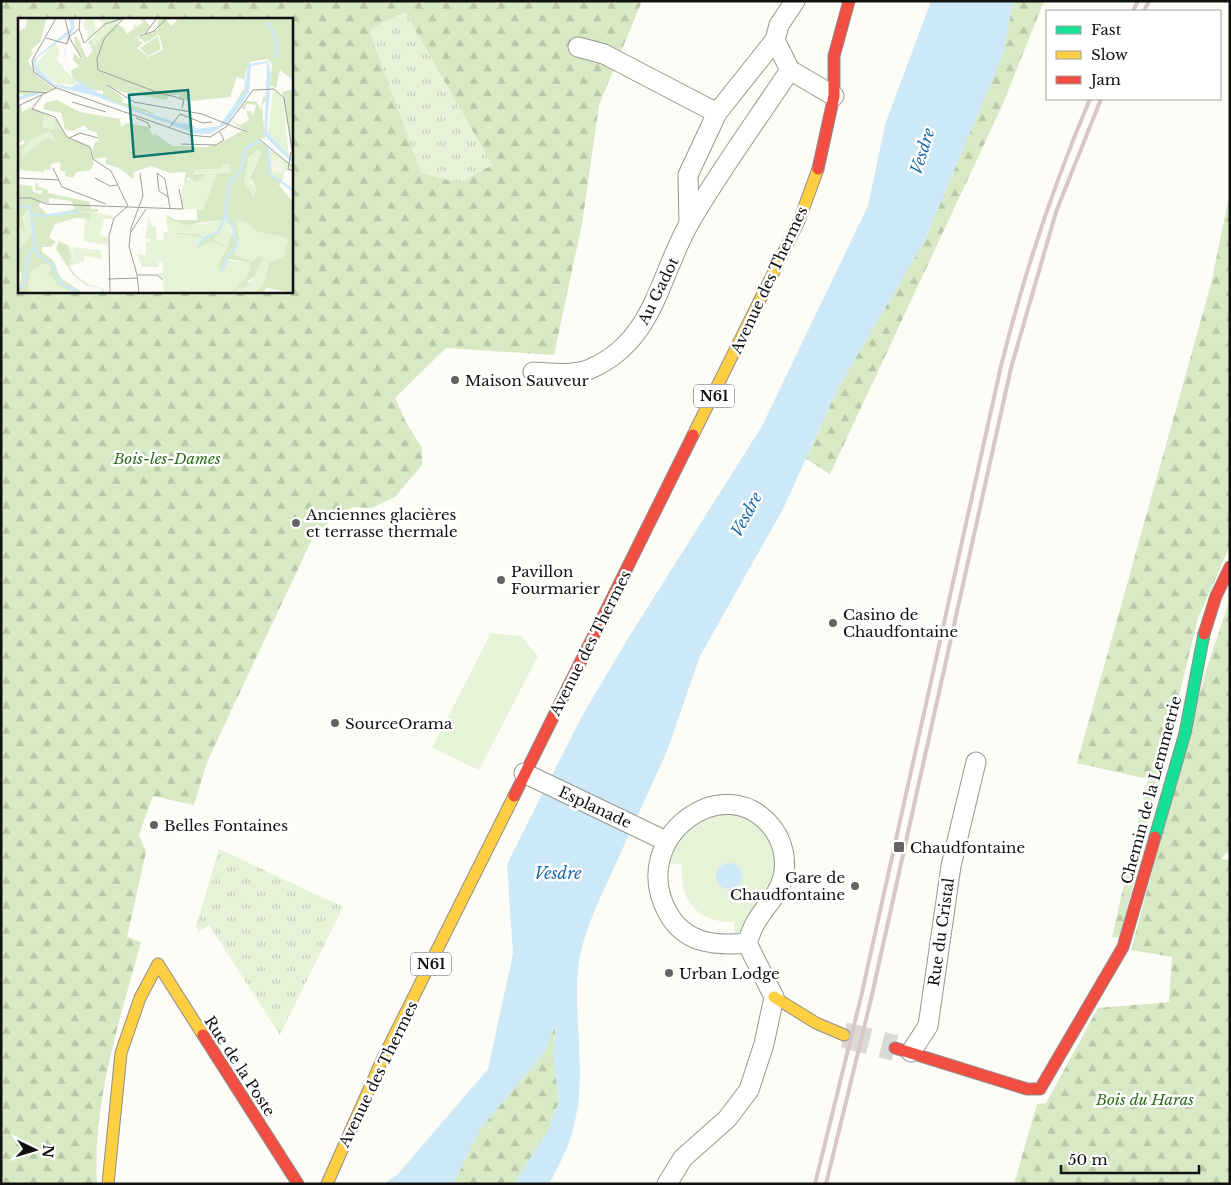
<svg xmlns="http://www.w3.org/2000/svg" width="1231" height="1185" font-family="'Libre Baskerville',serif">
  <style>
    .grass { fill: url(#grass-tufts) }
    .forest { fill: url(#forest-firs); fill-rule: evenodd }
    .park { fill: #e7f3d7 }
    .water { fill: #cde8f7 }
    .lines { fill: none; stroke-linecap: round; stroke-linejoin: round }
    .secondary-tunnel { stroke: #dad9d4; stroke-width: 26; stroke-dasharray: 26 13; stroke-linecap: butt }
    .street-casing { stroke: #979795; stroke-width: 21 }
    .fast-casing { stroke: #8e8d8b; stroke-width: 13 }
    .slow-casing { stroke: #8e8d8b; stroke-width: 13 }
    .jam-casing { stroke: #8e8d8b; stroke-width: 13 }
    .street { stroke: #fffffe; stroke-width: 19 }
    .fast { stroke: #16e098; stroke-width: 11 }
    .slow { stroke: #ffcf43; stroke-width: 11 }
    .jam { stroke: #f24e42; stroke-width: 11 }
    .rail { stroke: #d9c6c7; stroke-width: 4 }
    .poi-dot { fill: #646362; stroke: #fff; stroke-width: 2 }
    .labels { text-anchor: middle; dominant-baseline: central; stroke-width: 5; stroke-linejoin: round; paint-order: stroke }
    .shield { fill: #fff; stroke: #585858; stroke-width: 1 }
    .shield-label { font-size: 14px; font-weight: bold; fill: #111 }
    .street-label { font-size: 15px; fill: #111; stroke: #fff }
    .poi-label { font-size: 15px; fill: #111; stroke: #fff; text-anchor: start }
    .park-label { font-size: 15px; font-style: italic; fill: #2f6b1f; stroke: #fff }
    .water-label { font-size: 16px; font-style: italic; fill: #1768a6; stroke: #fff }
    .inset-river { fill: none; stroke: #cde8f7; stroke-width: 2.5 }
    .inset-road { fill: none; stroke: #9f9e9b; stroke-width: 1 }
    .view { fill: #0f766e; fill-opacity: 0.15; stroke: #0f766e; stroke-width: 2.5 }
    .inset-edge { fill: none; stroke: #111; stroke-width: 2.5 }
  </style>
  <defs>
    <pattern id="grass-tufts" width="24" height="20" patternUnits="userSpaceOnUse" patternTransform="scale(1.25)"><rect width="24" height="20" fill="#e7f3d7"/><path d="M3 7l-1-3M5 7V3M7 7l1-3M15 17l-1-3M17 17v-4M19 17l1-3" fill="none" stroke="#c5cfb8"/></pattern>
    <pattern id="forest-firs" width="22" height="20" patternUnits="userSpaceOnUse" patternTransform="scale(1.25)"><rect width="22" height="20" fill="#d8eac5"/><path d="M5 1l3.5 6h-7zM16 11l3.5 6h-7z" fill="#b8c8a8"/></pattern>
  </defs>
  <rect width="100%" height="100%" fill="#fdfcf7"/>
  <g class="grass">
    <polygon points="405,12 492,165 459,183 421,174 369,30"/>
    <polygon points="219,849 343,907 280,1035 209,925 198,932 196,926"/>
  </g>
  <g class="forest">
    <path d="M1 1H642L599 105 582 224 554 355 446 348 395 398 405 420 422 448V465L395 497 372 508 354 507 337 515 314 535 207 762 194 805 153 796 139 835 146 852 127 937 141 942C120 1020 92 1102 97 1184H1ZM405 12 492 165 459 183 421 173 369 30ZM19 19H291V291H19Z"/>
    <polygon points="1013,1 1044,1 1002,106 830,474 806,459 839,386 924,242 1003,54"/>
    <polygon points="1230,192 1230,546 1198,618 1120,938 1112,937 1148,779 1077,763 1211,284"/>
    <polygon points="1230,599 1230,850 1221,859 1230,860 1230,1184 1014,1184 1037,1104 1046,1103 1098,1008 1169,1002 1172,957 1131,950 1206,670"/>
    <polygon points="556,1023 553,1055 559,1101 548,1131 514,1184 453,1184 481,1128 544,1053"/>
  </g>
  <g class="park">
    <polygon points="491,633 521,636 538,656 479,770 432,748"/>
    <path d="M743 814 772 837 778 874 744 929 735 936 734 922C698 923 679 901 682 865L665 862 669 850 703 815Z"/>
  </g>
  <g class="water">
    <path d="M931 1H1013L1003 54 924 242 839 386 783 509 700 656 667 751 596 907C588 927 580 948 578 969 573 1019 587 1071 575 1121 571 1142 560 1164 549 1184H514L548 1131 559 1101 553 1055 556 1024 544 1053 481 1128 453 1184H383L397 1175 488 1069 513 954 507 864 582 716 627 640 762 426 868 206 885 125Z"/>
    <circle cx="729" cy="876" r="13"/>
  </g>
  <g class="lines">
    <polyline class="secondary-tunnel" points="844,1035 895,1048"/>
    <defs>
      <g id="street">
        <polyline points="795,1 779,25 775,40 790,70 834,96"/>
        <polyline points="578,47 604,54 717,113"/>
        <polyline points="689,223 688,175 717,113 775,40"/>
        <path d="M533 372C551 373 573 376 590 369 655 341 659 275 690 222 720 170 757 120 790 70"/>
        <polyline points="524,773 666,841"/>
        <polyline points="911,1052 928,1026 951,866 976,762"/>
        <path d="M667 1184 683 1158 727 1119 749 1090 764 1044 774 997 747 943C750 936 752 928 756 922 765 906 778 896 783 877 787 861 783 843 774 830 726 764 626 838 668 913 685 944 716 946 747 943"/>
      </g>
      <polyline id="fast" points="1155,837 1185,733 1204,634"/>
      <g id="slow">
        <polyline points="693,435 799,221 818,169"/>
        <polyline points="774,997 816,1023 844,1035"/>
        <polyline points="108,1184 121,1053 140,998 158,964 203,1035"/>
        <polyline points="327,1184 382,1060 514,796"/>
      </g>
      <g id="jam">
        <polyline points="818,169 834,96 834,56 849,1"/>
        <polyline points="1204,634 1216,596 1230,567"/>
        <polyline points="514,796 693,435"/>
        <polyline points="203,1035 298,1184"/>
        <polyline points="895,1048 1027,1089 1040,1089 1123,947 1155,837"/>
      </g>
    </defs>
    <use href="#street" class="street-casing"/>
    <use href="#fast" class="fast-casing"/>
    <use href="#slow" class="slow-casing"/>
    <use href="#jam" class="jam-casing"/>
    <use href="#street" class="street"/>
    <use href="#fast" class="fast"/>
    <use href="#slow" class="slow"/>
    <use href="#jam" class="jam"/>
    <g class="rail">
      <polyline points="1133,11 1138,1"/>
      <polyline points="1144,11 1149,1"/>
      <path d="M815 1184 861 997 1001 366C1024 274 1053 186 1090 99"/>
      <polyline points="826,1184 871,999 1011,368 1056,212 1101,99"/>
    </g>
  </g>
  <g class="poi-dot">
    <circle cx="455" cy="380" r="5"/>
    <circle cx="296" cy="523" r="5"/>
    <circle cx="501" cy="580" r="5"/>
    <circle cx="833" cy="623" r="5"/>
    <circle cx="335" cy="723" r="5"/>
    <circle cx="154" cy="825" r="5"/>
    <rect x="893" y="841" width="12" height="12" rx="2.5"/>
    <circle cx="855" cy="886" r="5"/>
    <circle cx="669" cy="973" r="5"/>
  </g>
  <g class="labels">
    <g class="shield">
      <rect x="694" y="384.5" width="40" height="23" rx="4"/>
      <rect x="411" y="952.5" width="40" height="23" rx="4"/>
    </g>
    <g class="shield-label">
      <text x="714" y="396">N61</text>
      <text x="431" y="964">N61</text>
    </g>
    <g class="street-label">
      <text transform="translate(769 280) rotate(-65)">Avenue des Thermes</text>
      <text transform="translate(658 291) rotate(-64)">Au Gadot</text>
      <text transform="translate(590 643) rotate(-63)">Avenue des Thermes</text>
      <text transform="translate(1151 790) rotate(-75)">Chemin de la Lemmetrie</text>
      <text transform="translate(595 807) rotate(25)">Esplanade</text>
      <text transform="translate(941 932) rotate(-82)">Rue du Cristal</text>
      <text transform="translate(240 1066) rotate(57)">Rue de la Poste</text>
      <text transform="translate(378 1074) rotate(-64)">Avenue des Thermes</text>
    </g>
    <g class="poi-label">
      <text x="465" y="380">Maison Sauveur</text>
      <text x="306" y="514">Anciennes glacières<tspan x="306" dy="17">et terrasse thermale</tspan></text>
      <text x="511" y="571">Pavillon<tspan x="511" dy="17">Fourmarier</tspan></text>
      <text x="843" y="614">Casino de<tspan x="843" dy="17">Chaudfontaine</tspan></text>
      <text x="345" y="723">SourceOrama</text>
      <text x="164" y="825">Belles Fontaines</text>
      <text x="910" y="847">Chaudfontaine</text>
      <text x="845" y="877" text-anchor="end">Gare de<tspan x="845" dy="17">Chaudfontaine</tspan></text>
      <text x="679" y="973">Urban Lodge</text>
    </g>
    <g class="park-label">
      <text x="167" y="458">Bois-les-Dames</text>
      <text x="1145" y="1099">Bois du Haras</text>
    </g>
    <g class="water-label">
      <text transform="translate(922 151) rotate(-73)">Vesdre</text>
      <text transform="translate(746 514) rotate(-62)">Vesdre</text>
      <text x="558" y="873">Vesdre</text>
    </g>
  </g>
  <g transform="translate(18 18)">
    <rect width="275" height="275" fill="#fdfcf7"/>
    <path d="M68 0H75L78 13 69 22 70 13 65 9ZM80 0 102 2 75 29 74 21 85 6ZM255 72 260 74 265 82 271 138 250 115ZM26 98 37 102 44 116 37 105 36 112 24 109ZM32 114 38 122H26L4 138 7 127 13 121ZM240 121 275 150V153H267L265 161 253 157 250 129ZM239 131 243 134 232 158 233 165 239 170 234 179 226 163 231 139ZM205 146H213V155H176L175 152 200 151ZM189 156 198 157 185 192 166 191 163 178 167 161H183ZM9 189 12 190 14 216 1 232 0 206 6 215 4 208ZM62 192 96 198 95 201H86L82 216 90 220V227L66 223 67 201H72ZM147 196 163 206H187L207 200 215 218 205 242 232 245 216 237 221 220 218 202 223 201 238 210 267 219 270 222 268 233 266 238 254 243 246 265 238 275H218L236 260 243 244H234L230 257 213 275H178L145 261 139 256 145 254 144 244 140 245V249H124L119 236 128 237V224L133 222 127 220 131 198 134 209H138L139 222 146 221 145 214 181 219 184 220 180 225 195 223 207 229 196 222 201 215 186 220 180 216 150 214ZM49 227H52L58 243 54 229 90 233 83 232V241L66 238V243L51 249ZM25 245 32 248 40 268 60 275 10 274 12 254ZM145 262 157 265 176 275H146Z" fill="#e7f3d7"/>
    <path d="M9 0H29L22 24 13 32 15 35 10 43 18 57 36 71 0 82V79L6 77 0 74V14L8 9ZM122 0H126L133 10 115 22 126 17 130 21 127 17 139 12 140 3 144 0H153L149 3 153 8 159 3 157 0H275V136L264 74 274 71V61L262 52 258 70 252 68 254 46 249 41 232 44 227 56 226 75 207 102 227 69 226 61 219 59 212 79 173 83 161 80V76L150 78 149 82 104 74 88 67 105 80 104 84 136 95 135 96 100 86 82 76 85 77V73L72 71 55 60 53 53 61 48 55 42 56 35 61 40 64 38 58 30 56 19H59L69 40 75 32 70 24 74 21 75 29 97 6 105 9 109 16 117 10 115 5 119 9 125 4ZM141 16 145 32 130 39 119 30 125 25 119 22 123 20 127 25ZM140 18 143 31 130 38 122 30ZM245 79H249L244 88 247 120 240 121 250 129 253 157 265 161 261 167 275 184V275L249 270 244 275H238L246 265 251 245 266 238 270 222 267 219 240 214 228 204 218 202 221 220 216 237 234 244 240 238 245 240 237 258 229 264 232 267 213 275 230 257 233 245 211 241 203 255 200 247 209 231 194 223 180 230 178 229 184 221 181 219 145 214 180 216 186 220 201 214 196 222 209 230 215 214 207 200 202 211 204 202 166 207 151 201 150 198 157 202H179V192H185L198 157 189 156 179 164 170 159 166 164 168 154 152 155 133 148 116 154 115 161 101 150 87 146 89 139 76 141 74 132 77 124 81 123 79 115 70 112 67 107 54 113 47 111 43 95 25 91 27 85 39 82 62 94 102 101 103 109 108 105 131 109 134 117 137 116 155 128 189 129 201 126 223 113 229 115 213 102 222 107 231 102 228 93H233L235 98 238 87 228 86 227 92 223 90 228 83H238L243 93V90ZM240 131 243 134 232 160 239 170 235 178 226 163 231 139ZM205 146 213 147 212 155 176 156 175 152 201 151ZM3 87 4 94 13 89 39 102 49 120 71 128 76 144 73 152 58 154 55 160 47 158 48 154 42 152 43 145 40 144 33 146 32 152 26 151V154L2 152 0 158V128L7 125 5 122 0 126V88ZM26 98 37 102 44 115 37 104 36 112 24 109ZM32 114 38 122 28 120 4 138 7 128 14 121ZM18 162 21 169 30 172V175L72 184 73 191H80V194L62 193 73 196 72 201 58 200 37 206 31 219 38 224 33 229H24V234L35 242 43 260 65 275 56 272 48 275 53 273 40 268 33 257 27 259 33 253 32 248 26 245 12 254 10 273 15 275H0L4 255 0 254V232L14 216 11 189 5 198 7 216 0 206V166L14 168 15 174 24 176 25 172 17 173ZM31 180 53 183 57 191 30 197 21 188 22 184 31 185ZM41 223 49 227 53 238 51 248 58 258 73 268 84 264 75 268 86 271 85 275 84 271 68 267 55 257 38 231Z" fill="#d8eac5" fill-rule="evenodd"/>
    <path d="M37 25 41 32 39 42 60 67 37 65 17 47Z" fill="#e7f3d7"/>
    <path d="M252 148a7 7 0 1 1 14 0a7 7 0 1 1-14 0Z" fill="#f0f6e1"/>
    <path d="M51 0H55L57 10 50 20 46 36 55 60 100 86 160 105 172 106 180 111 201 108 226 74 230 46 250 43 253 56 249 114 275 142V146L246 117 249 45 233 48 231 74 209 106 192 116H178L74 77 35 68 19 56 14 45 17 40 53 10ZM49 18 47 40 55 61 61 66 53 69 36 66 17 47 20 39Z" fill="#cde8f7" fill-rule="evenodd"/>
    <path class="inset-river" d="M251 4 259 25 257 40M0 81 20 75M249 128 253 157 275 172M0 189 12 188 17 228 10 239 6 267 0 271M13 195 24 198 63 193M207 198 210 175 213 164 223 152 227 130 243 123M180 228 185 221 200 214 207 199 215 209 219 228 208 240 204 254M17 229 19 235 33 246 44 266 62 275"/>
    <path class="inset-road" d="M38 0 14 43 16 54 36 69 109 95M47 0 52 21 63 39M62 0 61 11 66 25 87 6 103 1M106 0 86 21 79 41 80 52 141 75 158 79 166 82 164 90M127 16 139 0M122 18 136 13 149 0M28 20 49 26 51 19 61 11M89 67 116 84 184 96 229 114M1 73 29 75M25 76 14 91 37 99 49 119 72 129 75 141 93 153 110 188M54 84 88 94M0 88 38 70M107 94 172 117 192 119 208 109 235 72 256 71 266 80 275 138M162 96 185 105 194 104M118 100 130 105 132 110M152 109 162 96M51 120 62 115 80 120M241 121 275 149M163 126 198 127 206 122 202 114M273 134 270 151 275 153M35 150 44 169 88 186M0 160 41 162M77 160 92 168 100 167M150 179 141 173 139 155 147 161 152 190M0 180H13L28 186 165 191 161 171M113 214 128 191M119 257H139L145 262M90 261 119 260M92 275 91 218 96 200 110 188M121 275 119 257 111 228 113 210 125 178 122 155"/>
    <path class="view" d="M170 72 175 133 116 139 111 77Z"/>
    <rect width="275" height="275" class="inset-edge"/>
  </g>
  <rect width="1231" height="1185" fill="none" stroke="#111111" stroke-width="5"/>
  <rect x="1046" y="10" width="175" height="90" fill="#ffffff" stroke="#a0a0a0"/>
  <rect x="1056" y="26" width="25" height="8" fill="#16e098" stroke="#a0a0a0"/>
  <text x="1091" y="35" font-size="15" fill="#111111">Fast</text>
  <rect x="1056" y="51" width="25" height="8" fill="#ffcf43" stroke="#a0a0a0"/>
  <text x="1091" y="60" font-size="15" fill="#111111">Slow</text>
  <rect x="1056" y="76" width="25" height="8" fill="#f24e42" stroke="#a0a0a0"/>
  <text x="1091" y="85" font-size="15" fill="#111111">Jam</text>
  <g transform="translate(35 1150) rotate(95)" stroke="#ffffff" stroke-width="4" paint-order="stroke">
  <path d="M0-4L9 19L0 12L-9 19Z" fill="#111111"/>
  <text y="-8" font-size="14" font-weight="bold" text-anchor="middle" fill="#111111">N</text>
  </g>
  <path d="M1061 1165v8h138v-8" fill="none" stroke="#111111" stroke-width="2.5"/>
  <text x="1068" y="1165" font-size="15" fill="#111111" stroke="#ffffff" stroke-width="4" paint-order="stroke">50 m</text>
</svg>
